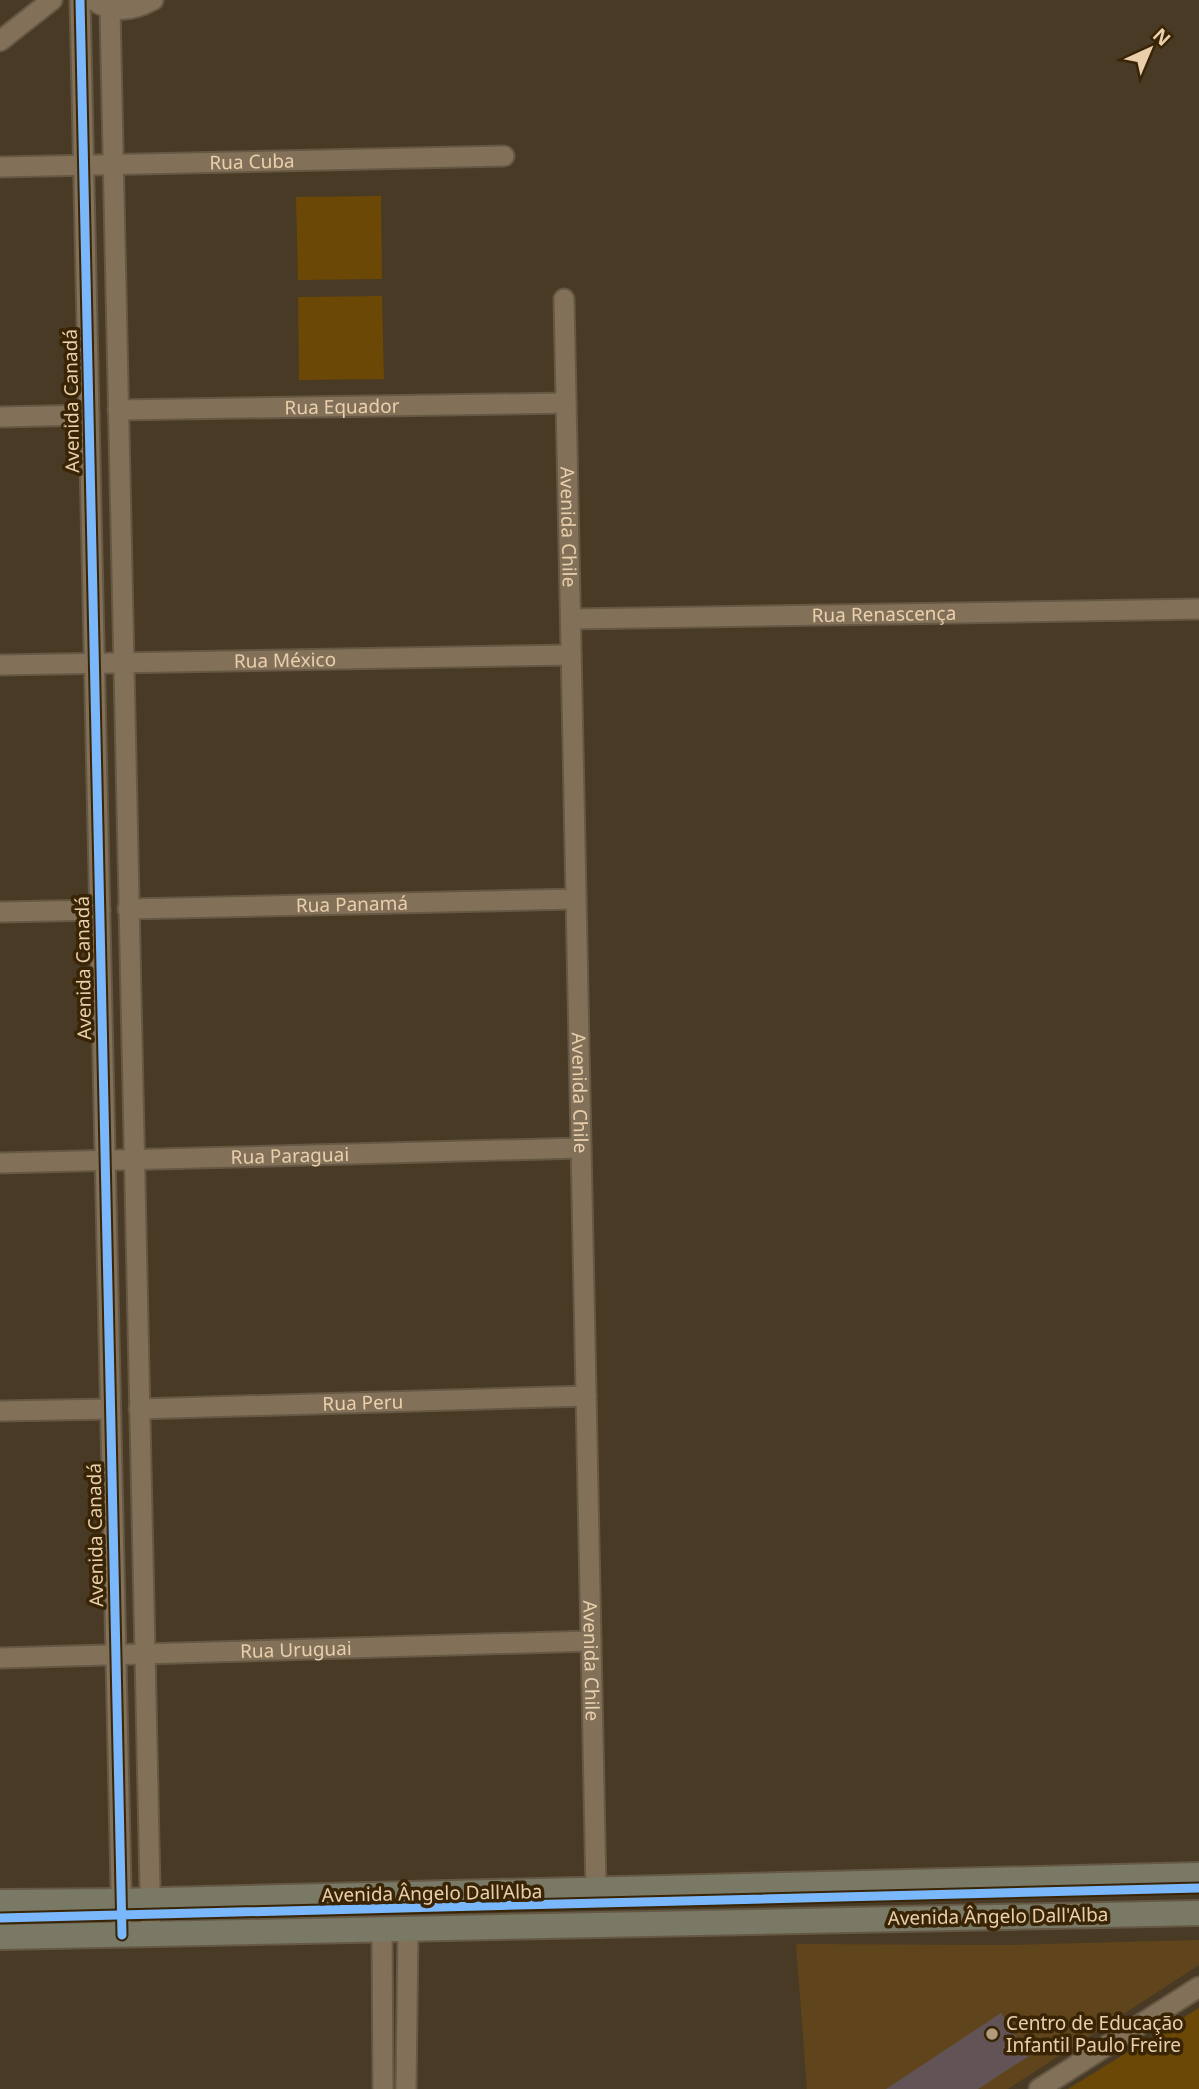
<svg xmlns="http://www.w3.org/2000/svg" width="1199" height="2089" font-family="'Noto Sans',sans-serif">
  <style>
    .built { fill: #60451c }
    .green { fill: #6b4805 }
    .building { fill: #625356 }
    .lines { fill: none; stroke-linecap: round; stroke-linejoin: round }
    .minor-casing { stroke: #655844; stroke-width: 23 }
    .major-casing { stroke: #655844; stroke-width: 28 }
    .minor { stroke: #827158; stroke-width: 19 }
    .major { stroke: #797966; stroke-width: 24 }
    .cycleway-casing { stroke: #392505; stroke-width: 13 }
    .cycleway { stroke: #7ab7fb; stroke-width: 9 }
    .poi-dot { fill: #b19b7d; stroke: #392505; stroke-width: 2.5 }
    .labels { text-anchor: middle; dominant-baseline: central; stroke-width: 7; stroke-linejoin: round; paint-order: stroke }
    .street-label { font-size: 19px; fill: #e9cfac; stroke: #392505 }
    .poi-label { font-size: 19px; fill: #e9cfac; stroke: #392505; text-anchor: start }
  </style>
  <rect width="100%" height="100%" fill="#483a25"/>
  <polygon class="built" points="1199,1940 1199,1965 1008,2089 807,2089 796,1944 1006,1945"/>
  <g class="green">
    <polygon points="381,196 382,279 298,280 296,197"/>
    <polygon points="382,296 384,379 299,380 298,297"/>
    <polygon points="1199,2008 1199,2089 1068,2089"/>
  </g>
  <polygon class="building" points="1001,2013 1029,2056 978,2089 886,2089"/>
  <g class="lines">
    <defs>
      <g id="minor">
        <polyline points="80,0 122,1935"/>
        <path d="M93 0C112 14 133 11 153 0"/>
        <polyline points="110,9 151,1935"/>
        <polyline points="0,41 52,0"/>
        <path id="s1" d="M0 167 504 156"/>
        <path id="s2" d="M564 299 596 1890"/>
        <path id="s3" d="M118 410 566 403"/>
        <polyline points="0,417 89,415"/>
        <path id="s4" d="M571 619 1199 609"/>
        <path id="s5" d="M0 665 571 655"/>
        <path id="s6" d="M128 909 576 899"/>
        <polyline points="0,912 100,910"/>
        <path id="s7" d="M0 1163 581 1148"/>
        <path id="s8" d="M139 1409 586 1396"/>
        <polyline points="0,1411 110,1409"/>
        <path id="s9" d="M0 1658 591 1641"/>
        <polyline points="382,1930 383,2089"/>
        <polyline points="406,2089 408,1929"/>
        <polyline points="1039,2089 1199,1987"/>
      </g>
      <g id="major">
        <polyline points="0,1902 120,1901 1199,1875"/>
        <polyline points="0,1937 1199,1913"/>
      </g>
    </defs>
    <use href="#minor" class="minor-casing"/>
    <use href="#major" class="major-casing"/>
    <use href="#minor" class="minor"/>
    <use href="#major" class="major"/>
    <defs>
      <g id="cycleway">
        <polyline points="80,0 122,1935"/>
        <polyline points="0,1918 1199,1888"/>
      </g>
    </defs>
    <use href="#cycleway" class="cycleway-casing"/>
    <use href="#cycleway" class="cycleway"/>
  </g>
  <circle class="poi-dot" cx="992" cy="2034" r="7"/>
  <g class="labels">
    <g class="street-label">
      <text stroke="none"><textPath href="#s1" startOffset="252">Rua Cuba</textPath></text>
      <text transform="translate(71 401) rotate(-91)">Avenida Canadá</text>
      <text stroke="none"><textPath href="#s3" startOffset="224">Rua Equador</textPath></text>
      <text stroke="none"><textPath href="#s2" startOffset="228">Avenida Chile</textPath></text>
      <text stroke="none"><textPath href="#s4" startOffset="313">Rua Renascença</textPath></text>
      <text stroke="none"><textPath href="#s5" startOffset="285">Rua México</textPath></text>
      <text stroke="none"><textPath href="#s6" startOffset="224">Rua Panamá</textPath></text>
      <text transform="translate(83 968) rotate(-91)">Avenida Canadá</text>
      <text stroke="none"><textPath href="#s2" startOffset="794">Avenida Chile</textPath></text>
      <text stroke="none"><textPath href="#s7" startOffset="290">Rua Paraguai</textPath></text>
      <text stroke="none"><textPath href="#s8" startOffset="224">Rua Peru</textPath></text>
      <text transform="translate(95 1535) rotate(-91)">Avenida Canadá</text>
      <text stroke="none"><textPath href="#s9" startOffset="296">Rua Uruguai</textPath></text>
      <text stroke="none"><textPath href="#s2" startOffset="1362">Avenida Chile</textPath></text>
      <text transform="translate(432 1893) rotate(-1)">Avenida Ângelo Dall'Alba</text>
      <text transform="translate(998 1916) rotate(-1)">Avenida Ângelo Dall'Alba</text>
    </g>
    <g class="poi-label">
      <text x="1006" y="2023">Centro de Educação<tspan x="1006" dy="22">Infantil Paulo Freire</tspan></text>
    </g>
  </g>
  <g transform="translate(1150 49) rotate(44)" stroke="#392505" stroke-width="5" paint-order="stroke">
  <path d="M0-5L12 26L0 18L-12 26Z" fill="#e9cfac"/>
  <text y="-10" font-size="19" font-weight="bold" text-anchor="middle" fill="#e9cfac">N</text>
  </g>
</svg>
